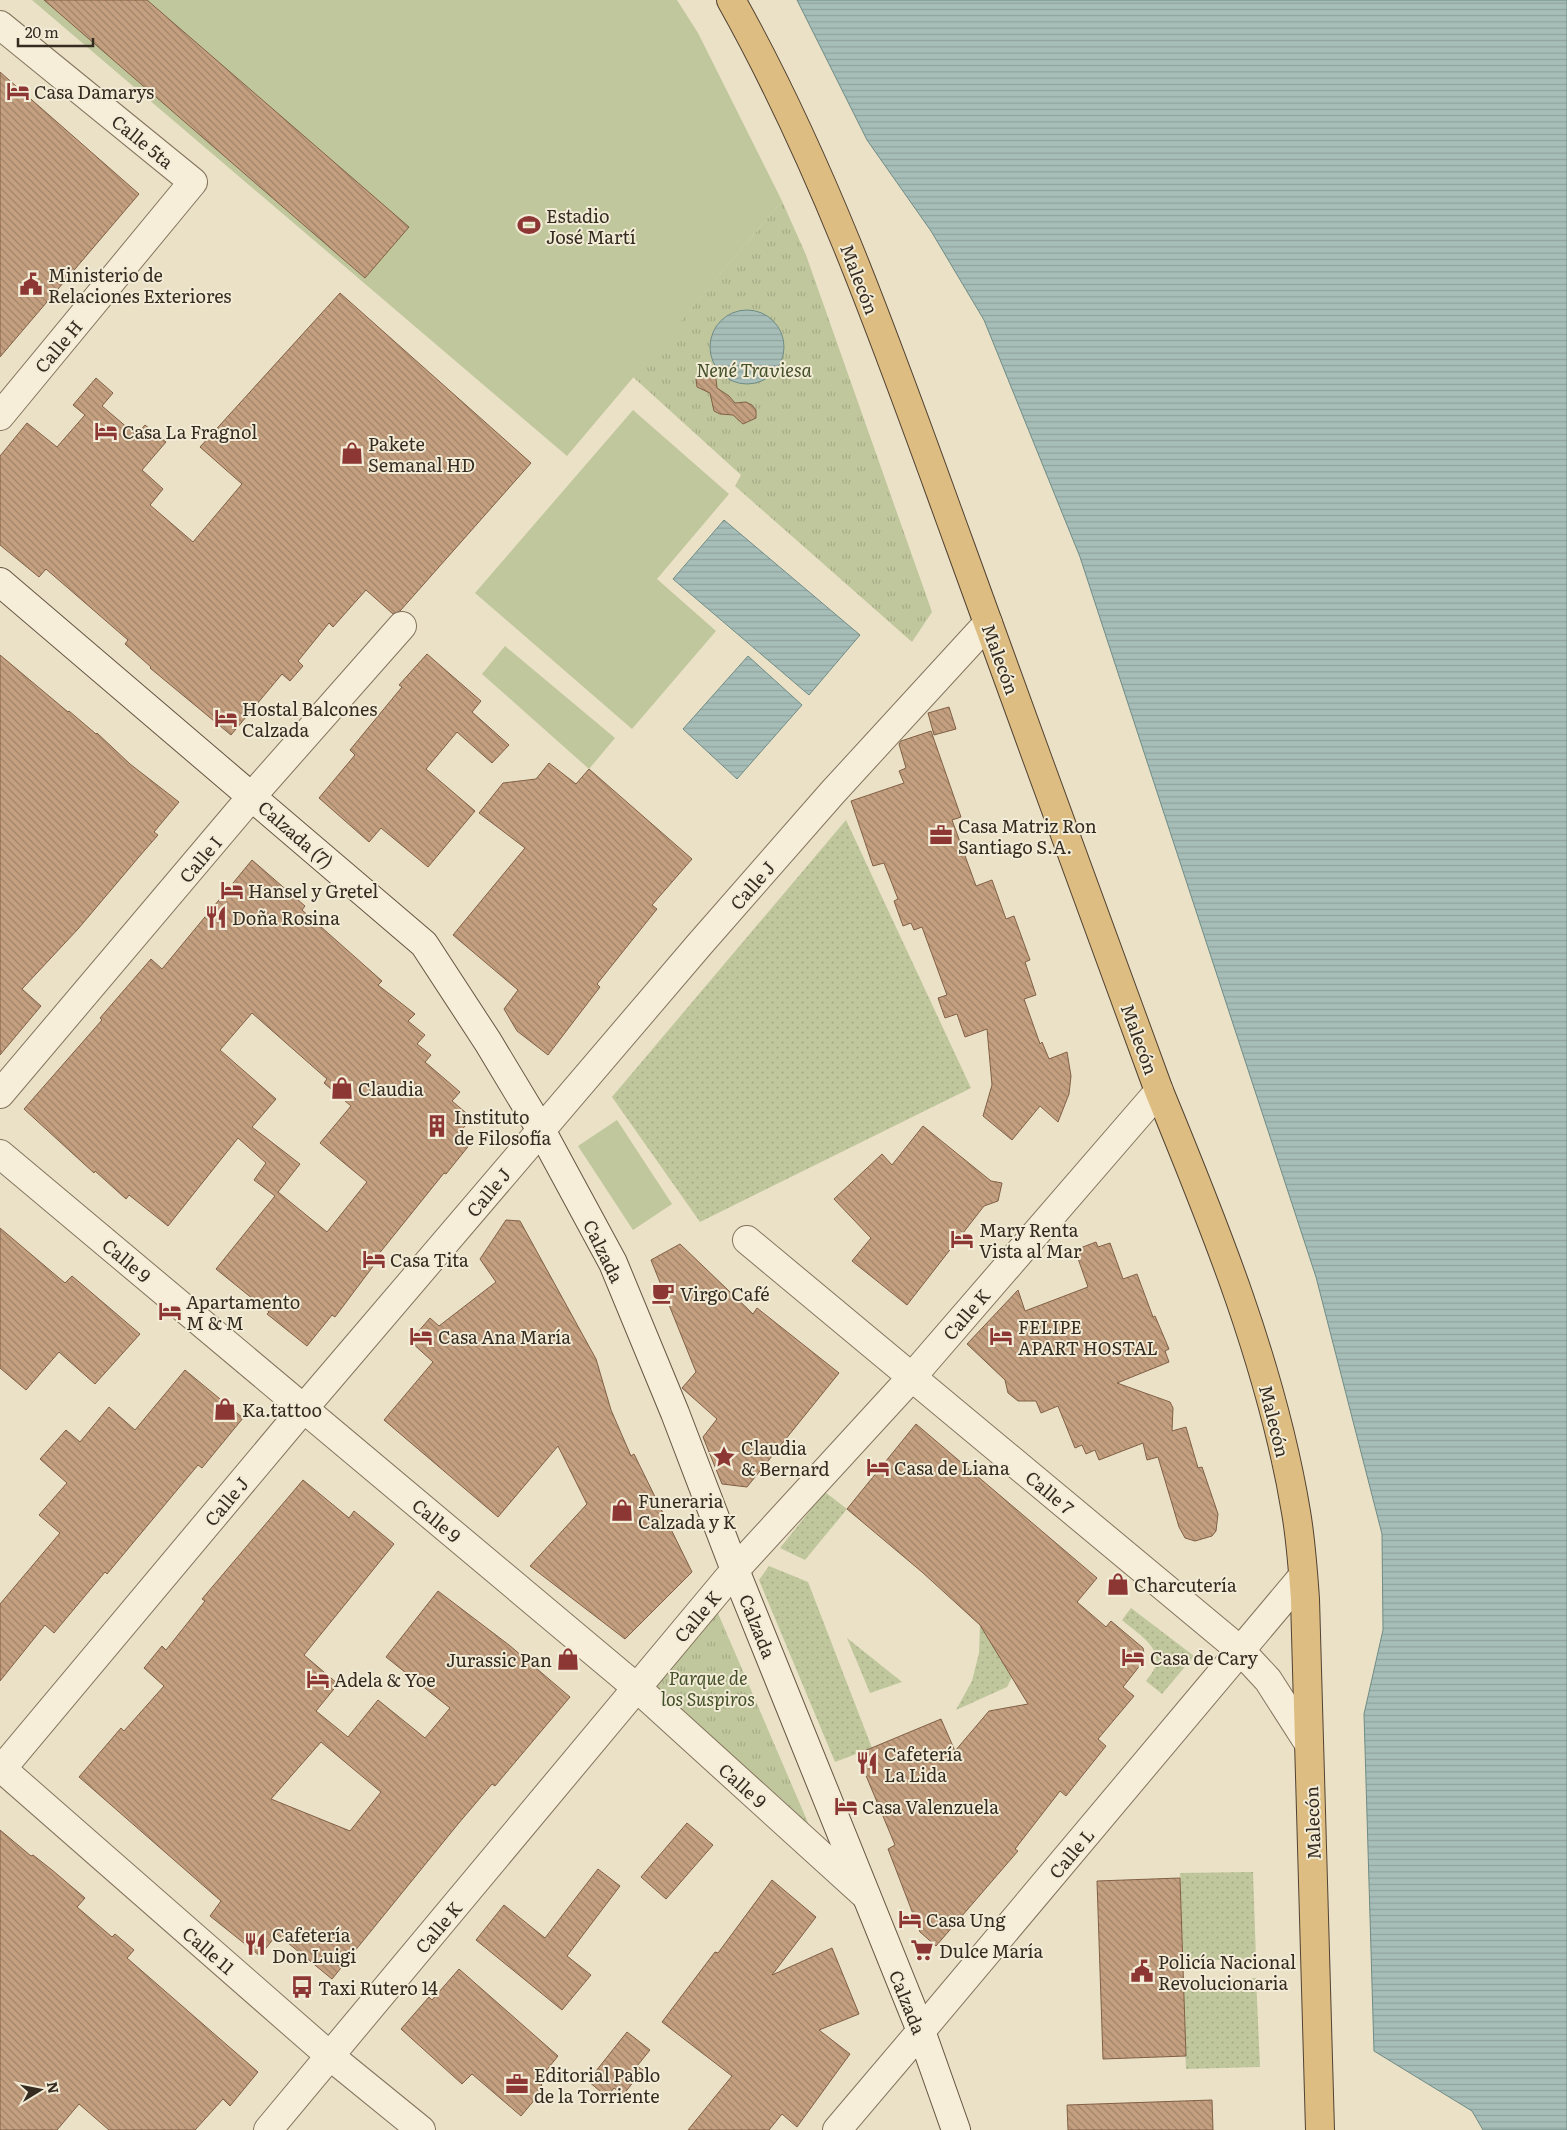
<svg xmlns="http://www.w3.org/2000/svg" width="1567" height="2130" font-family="Literata,serif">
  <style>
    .grass { fill: url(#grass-dots) }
    .park { fill: url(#park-tufts) }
    .garden { fill: #c0c79c }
    .water { fill: url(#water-rules); stroke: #6f8c86 }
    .building { fill: url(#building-back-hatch); stroke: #816046; fill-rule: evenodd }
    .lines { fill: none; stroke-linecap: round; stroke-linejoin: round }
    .minor-casing { stroke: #84745e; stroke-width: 30 }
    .tertiary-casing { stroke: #84745e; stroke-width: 30 }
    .secondary-casing { stroke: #665541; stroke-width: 30 }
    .trunk-casing { stroke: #524232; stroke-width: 30 }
    .minor { stroke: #f6eed9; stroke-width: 28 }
    .tertiary { stroke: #f6eed9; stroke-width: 28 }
    .secondary { stroke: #f6eed9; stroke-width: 28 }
    .trunk { stroke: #ddbd81; stroke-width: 28 }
    .labels { text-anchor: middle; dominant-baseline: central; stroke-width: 4; stroke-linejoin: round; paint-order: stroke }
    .poi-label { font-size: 18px; fill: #352b20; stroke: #f2ebd6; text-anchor: start }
    .street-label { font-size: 18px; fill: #352b20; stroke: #f2ebd6 }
    .park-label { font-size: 18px; font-style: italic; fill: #445029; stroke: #f2ebd6 }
  </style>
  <defs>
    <pattern id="grass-dots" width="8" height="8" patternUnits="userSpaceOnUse" patternTransform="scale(1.25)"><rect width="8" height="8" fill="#c0c79c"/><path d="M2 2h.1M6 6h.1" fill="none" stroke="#a6ab86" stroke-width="1.8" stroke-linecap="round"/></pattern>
    <pattern id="park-tufts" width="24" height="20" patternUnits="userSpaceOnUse" patternTransform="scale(1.25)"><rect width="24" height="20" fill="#c0c79c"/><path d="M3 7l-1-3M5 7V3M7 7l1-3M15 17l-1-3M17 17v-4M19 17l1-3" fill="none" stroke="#a6ab86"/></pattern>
    <pattern id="water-rules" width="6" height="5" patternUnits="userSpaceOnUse" patternTransform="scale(1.25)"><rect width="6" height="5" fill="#a7beb8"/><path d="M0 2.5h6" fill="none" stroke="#90a39e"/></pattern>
    <pattern id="building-back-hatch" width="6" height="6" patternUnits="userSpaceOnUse" patternTransform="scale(1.25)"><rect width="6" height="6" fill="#c4a080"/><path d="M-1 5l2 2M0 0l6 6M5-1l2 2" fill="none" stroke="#a08368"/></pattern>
  </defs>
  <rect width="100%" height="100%" fill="#eae1c7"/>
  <g class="grass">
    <polygon points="846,820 971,1088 700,1222 612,1097"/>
    <polygon points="825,1492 847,1509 805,1560 780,1548"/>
    <polygon points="769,1566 808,1582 872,1748 835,1762 759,1580"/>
    <path d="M1131 1608 1194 1656 1162 1694 1146 1681C1149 1677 1153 1672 1155 1667 1163 1647 1135 1632 1122 1620Z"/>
    <polygon points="980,1625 1012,1677 1007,1687 956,1710 972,1681 979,1653"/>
    <polygon points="847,1638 902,1682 870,1693"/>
    <polygon points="1253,1872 1256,1959 1183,1961 1180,1873"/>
    <polygon points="1256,1978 1260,2067 1186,2069 1183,1982"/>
  </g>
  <g class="park">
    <polygon points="782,201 806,255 932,612 912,642 735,486 741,475 633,377"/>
    <polygon points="717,1611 809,1825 806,1830 653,1689"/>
  </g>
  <g class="garden">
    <polygon points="32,0 677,0 698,33 782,201 567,456"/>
    <polygon points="633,410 729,494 657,579 716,631 632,729 475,593"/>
    <polygon points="505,646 615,738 589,769 482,674"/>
    <polygon points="617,1120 672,1204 633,1230 578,1146"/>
  </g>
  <g class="water">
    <polygon points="797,0 1567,0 1567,2130 1483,2130 1472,2111 1374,2051 1364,1714 1383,1630 1382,1534 1316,1277 1080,557 984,320 931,231 867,140"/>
    <circle cx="747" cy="347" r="37"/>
    <polygon points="724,520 860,635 809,695 673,579"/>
    <polygon points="748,656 802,705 737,779 683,729"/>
  </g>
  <g class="building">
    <polygon points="44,0 147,0 409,227 365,278"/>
    <polygon points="0,72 139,194 0,357"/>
    <polygon points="340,293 531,463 400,611 393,614 366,590 333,627 329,623 298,661 303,666 290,681 282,674 231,735 150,668 151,667 125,644 128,640 46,569 39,577 0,545 0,456 27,423 57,447 85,415 73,405 96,378 113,393 102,406 136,435 145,425 166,442 142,470 163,489 150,505 193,542 242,484 200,447"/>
    <polygon points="703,371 708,371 713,373 716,379 717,388 729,396 735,403 746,402 752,405 756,410 756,418 743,424 733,415 720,414 714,411 710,393 697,387 696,379"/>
    <polygon points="427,654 481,701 472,712 509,745 492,763 457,732 426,769 475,811 428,867 381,828 369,842 319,798 355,755 350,750 402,687 399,685"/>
    <polygon points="0,655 68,712 69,711 96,734 97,733 130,764 179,802 154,832 158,835 138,858 78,929 22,989 41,1006 0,1055"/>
    <polygon points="949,707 956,729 934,735 928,713"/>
    <polygon points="931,731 961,817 952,820 976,886 992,880 1006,919 1014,916 1030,960 1025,962 1036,995 1024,999 1040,1044 1042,1042 1049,1059 1067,1052 1071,1076 1069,1094 1058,1122 1040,1106 1012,1140 983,1116 992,1085 987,1029 965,1037 957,1014 945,1018 938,998 947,995 922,927 914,930 911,923 903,926 894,901 898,899 884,863 873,866 851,801 904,783 899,771 906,768 899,744 901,741"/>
    <polygon points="549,763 576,784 589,769 692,859 652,905 657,909 597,984 600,987 548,1055 517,1031 504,1009 518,990 453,935 525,848 479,813 503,783 536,779"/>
    <path d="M252 860 305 906 302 910 382 981 378 985 415 1014 408 1021 425 1035 417 1044 431 1055 425 1062 460 1092 452 1101 472 1118 459 1133 471 1143 446 1174 444 1173 378 1255 380 1257 335 1317 332 1315 307 1346 267 1314 269 1312 216 1269 275 1196 254 1180 266 1163 238 1138 168 1226 129 1195 126 1199 95 1171 94 1173 24 1109 102 1020 100 1018 151 959 162 969ZM252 1013 327 1079 324 1083 351 1106 320 1143 367 1182 327 1232 278 1192 300 1164 252 1127 276 1099 220 1050Z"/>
    <polygon points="923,1126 991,1181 1002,1183 998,1201 984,1206 907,1305 852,1261 871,1238 834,1199 882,1154 892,1165"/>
    <polygon points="506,1220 520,1221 580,1330 596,1359 611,1410 631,1456 634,1454 692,1572 625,1639 530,1566 587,1504 558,1446 498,1517 384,1420 433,1362 410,1341 430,1318 439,1326 496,1282 480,1259"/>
    <polygon points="0,1228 65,1283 72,1276 140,1334 95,1384 59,1352 26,1390 0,1368"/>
    <polygon points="1096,1242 1098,1247 1110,1243 1123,1279 1137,1274 1153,1317 1155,1316 1169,1349 1165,1351 1169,1362 1117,1383 1170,1402 1173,1408 1172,1431 1186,1427 1198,1468 1202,1467 1218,1514 1216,1531 1212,1536 1195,1541 1185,1538 1179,1527 1158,1457 1147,1460 1143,1443 1099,1460 1095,1450 1086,1454 1082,1445 1075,1448 1058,1406 1041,1413 1036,1401 1018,1401 1008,1393 1005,1380 967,1344 1018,1290 1025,1311 1088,1287 1075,1250"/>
    <polygon points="680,1244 753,1314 757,1308 839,1373 747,1487 722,1484 703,1437 717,1419 682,1388 696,1372 651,1260"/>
    <polygon points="185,1370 243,1418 202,1468 198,1465 107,1574 105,1572 54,1633 45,1625 0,1681 0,1604 60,1533 39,1515 67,1483 40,1459 66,1430 80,1442 109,1407 135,1430"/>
    <polygon points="916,1424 1097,1578 1077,1602 1106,1627 1111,1621 1143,1648 1145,1659 1123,1687 1134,1696 1098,1739 1106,1746 1066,1796 1060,1791 1015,1849 1018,1851 936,1946 920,1932 888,1849 895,1845 857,1754 941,1719 955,1751 989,1711 1028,1704 980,1625 922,1572 847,1509"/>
    <path d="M303 1480 349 1518 354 1511 394 1544 304 1655 338 1684 316 1711 348 1737 378 1700 425 1738 450 1708 386 1657 438 1591 509 1645 570 1697 495 1786 492 1784 458 1824 332 1979 277 1934 260 1956 210 1916 221 1901 79 1777 121 1728 124 1731 164 1686 144 1668 162 1646 166 1650 205 1601 202 1599ZM321 1742 381 1792 350 1831 271 1799Z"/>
    <polygon points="687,1823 713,1845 666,1899 641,1877"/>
    <polygon points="0,1830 31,1856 33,1855 52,1870 85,1898 77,1907 112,1937 115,1934 134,1950 127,1958 258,2072 230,2106 223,2099 195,2130 109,2130 79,2104 57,2130 0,2130"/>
    <polygon points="598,1869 620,1886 567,1956 591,1975 562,2010 476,1940 504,1905 545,1938"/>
    <polygon points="1180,1878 1186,2056 1103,2059 1097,1881"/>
    <polygon points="772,1880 816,1917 772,1975 832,1948 859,2014 819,2030 850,2054 797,2127 782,2114 769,2130 688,2130 732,2076 662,2022 715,1952 718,1953"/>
    <polygon points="459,1969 558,2056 541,2077 542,2091 521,2116 472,2074 462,2084 401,2029 429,1997 432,2000"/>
    <polygon points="627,2032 650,2050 637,2066 643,2070 623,2095 614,2088 607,2097 588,2081"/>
    <polygon points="1212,2100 1213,2130 1068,2130 1067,2105"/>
  </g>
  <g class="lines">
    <defs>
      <g id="minor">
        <polyline points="0,25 193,182 0,416"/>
        <polyline points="0,1094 252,796 402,626"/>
        <polyline points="0,1154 637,1688 866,1896"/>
        <polyline points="747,1240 1241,1651 1268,1680 1309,1744"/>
        <polyline points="0,1767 330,2056 421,2130"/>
        <polyline points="0,1771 304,1408 699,945 833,792 988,623"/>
        <polyline points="921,2031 1303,1576"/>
        <polyline points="268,2130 735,1570 911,1378 1159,1091"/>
      </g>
      <polyline id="tertiary" points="837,2130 921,2031"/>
      <polyline id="secondary" points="0,582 424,944 488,1042 541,1130 613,1263 675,1413 735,1570 921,2031 956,2130"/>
      <path id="trunk" d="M731 0C827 171 892 359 959 543 1025 726 1092 908 1159 1091 1215 1227 1272 1367 1296 1512 1301 1541 1303 1570 1305 1599L1320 2130"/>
    </defs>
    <use href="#minor" class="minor-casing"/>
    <use href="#tertiary" class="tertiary-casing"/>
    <use href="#secondary" class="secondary-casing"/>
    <use href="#trunk" class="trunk-casing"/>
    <use href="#minor" class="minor"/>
    <use href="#tertiary" class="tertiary"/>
    <use href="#secondary" class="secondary"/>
    <use href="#trunk" class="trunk"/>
  </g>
  <defs>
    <symbol id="hotel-bare" viewBox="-9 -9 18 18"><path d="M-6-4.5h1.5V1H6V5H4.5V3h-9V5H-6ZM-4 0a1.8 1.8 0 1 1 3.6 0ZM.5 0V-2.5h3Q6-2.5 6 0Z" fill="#8d3734" stroke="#f2ebd6" stroke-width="2.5" paint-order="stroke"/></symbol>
    <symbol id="stadium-bare" viewBox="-9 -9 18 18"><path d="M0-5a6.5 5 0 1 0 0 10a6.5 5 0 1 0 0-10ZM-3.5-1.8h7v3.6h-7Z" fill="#8d3734" stroke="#f2ebd6" stroke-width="2.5" paint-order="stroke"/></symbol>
    <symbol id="civic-bare" viewBox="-9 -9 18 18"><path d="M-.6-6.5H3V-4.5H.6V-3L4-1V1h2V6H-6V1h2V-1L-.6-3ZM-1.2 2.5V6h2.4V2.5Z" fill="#8d3734" stroke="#f2ebd6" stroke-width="2.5" paint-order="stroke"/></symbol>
    <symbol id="shop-bare" viewBox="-9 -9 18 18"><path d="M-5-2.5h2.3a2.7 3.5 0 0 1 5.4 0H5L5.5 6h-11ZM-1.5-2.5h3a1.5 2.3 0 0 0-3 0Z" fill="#8d3734" stroke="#f2ebd6" stroke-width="2.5" paint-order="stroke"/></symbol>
    <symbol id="office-bare" viewBox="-9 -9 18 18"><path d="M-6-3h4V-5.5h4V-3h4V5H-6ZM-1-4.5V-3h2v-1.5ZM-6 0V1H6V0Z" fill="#8d3734" stroke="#f2ebd6" stroke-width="2.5" paint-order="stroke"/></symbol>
    <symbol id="restaurant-bare" viewBox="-9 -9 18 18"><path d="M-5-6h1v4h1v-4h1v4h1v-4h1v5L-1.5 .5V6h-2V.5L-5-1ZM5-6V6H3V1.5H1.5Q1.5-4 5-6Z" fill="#8d3734" stroke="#f2ebd6" stroke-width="2.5" paint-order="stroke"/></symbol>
    <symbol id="building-bare" viewBox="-9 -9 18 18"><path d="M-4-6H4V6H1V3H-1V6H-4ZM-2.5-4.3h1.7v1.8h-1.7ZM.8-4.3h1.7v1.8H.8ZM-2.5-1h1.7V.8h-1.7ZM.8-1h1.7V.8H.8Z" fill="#8d3734" stroke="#f2ebd6" stroke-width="2.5" paint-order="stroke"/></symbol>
    <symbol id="cafe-bare" viewBox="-9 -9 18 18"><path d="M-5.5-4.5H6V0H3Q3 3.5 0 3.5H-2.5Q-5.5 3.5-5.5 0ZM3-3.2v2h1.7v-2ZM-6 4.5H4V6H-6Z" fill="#8d3734" stroke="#f2ebd6" stroke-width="2.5" paint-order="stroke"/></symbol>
    <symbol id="sight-bare" viewBox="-9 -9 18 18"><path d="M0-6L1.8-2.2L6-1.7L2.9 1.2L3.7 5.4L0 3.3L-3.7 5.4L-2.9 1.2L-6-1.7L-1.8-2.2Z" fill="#8d3734" stroke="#f2ebd6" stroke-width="2.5" paint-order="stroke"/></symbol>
    <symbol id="supermarket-bare" viewBox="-9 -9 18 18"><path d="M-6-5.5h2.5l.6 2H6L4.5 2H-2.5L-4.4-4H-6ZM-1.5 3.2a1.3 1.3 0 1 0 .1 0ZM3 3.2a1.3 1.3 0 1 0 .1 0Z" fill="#8d3734" stroke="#f2ebd6" stroke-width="2.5" paint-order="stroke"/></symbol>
    <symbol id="bus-bare" viewBox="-9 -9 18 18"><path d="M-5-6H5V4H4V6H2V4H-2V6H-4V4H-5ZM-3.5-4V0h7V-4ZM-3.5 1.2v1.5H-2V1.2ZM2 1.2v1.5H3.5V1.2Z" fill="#8d3734" stroke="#f2ebd6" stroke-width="2.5" paint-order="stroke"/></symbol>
  </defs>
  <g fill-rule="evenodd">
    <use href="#hotel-bare" x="2" y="75" width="32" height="32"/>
    <use href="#stadium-bare" x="513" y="209" width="32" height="32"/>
    <use href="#civic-bare" x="15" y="268" width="32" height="32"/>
    <use href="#hotel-bare" x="90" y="415" width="32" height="32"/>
    <use href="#shop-bare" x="336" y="437" width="32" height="32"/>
    <use href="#hotel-bare" x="210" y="702" width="32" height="32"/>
    <use href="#office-bare" x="925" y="819" width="32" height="32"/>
    <use href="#hotel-bare" x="216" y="874" width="32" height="32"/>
    <use href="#restaurant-bare" x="200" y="901" width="32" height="32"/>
    <use href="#shop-bare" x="326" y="1072" width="32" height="32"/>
    <use href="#building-bare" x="421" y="1110" width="32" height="32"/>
    <use href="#hotel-bare" x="946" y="1223" width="32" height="32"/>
    <use href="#hotel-bare" x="358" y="1243" width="32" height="32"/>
    <use href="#cafe-bare" x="647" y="1277" width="32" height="32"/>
    <use href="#hotel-bare" x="154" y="1295" width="32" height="32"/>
    <use href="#hotel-bare" x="405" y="1320" width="32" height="32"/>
    <use href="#hotel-bare" x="985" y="1320" width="32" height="32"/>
    <use href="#shop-bare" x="209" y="1393" width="32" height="32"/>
    <use href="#sight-bare" x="708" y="1441" width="32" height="32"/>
    <use href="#hotel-bare" x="862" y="1451" width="32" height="32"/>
    <use href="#shop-bare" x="606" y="1494" width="32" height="32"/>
    <use href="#shop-bare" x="1102" y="1568" width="32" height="32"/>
    <use href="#hotel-bare" x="1117" y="1641" width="32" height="32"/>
    <use href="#shop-bare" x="552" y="1643" width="32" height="32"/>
    <use href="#hotel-bare" x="302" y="1663" width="32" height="32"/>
    <use href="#restaurant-bare" x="851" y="1747" width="32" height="32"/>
    <use href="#hotel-bare" x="830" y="1790" width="32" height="32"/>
    <use href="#hotel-bare" x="894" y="1903" width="32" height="32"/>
    <use href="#restaurant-bare" x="239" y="1928" width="32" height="32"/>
    <use href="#supermarket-bare" x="906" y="1934" width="32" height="32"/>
    <use href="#civic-bare" x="1126" y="1955" width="32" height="32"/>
    <use href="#bus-bare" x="286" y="1971" width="32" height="32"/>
    <use href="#office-bare" x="501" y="2068" width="32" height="32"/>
  </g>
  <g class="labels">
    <g class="poi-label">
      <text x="34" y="91">Casa Damarys</text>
      <text x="546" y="215">Estadio<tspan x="546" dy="21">José Martí</tspan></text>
      <text x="48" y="274">Ministerio de<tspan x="48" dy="21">Relaciones Exteriores</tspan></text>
      <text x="122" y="431">Casa La Fragnol</text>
      <text x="368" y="443">Pakete<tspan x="368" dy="21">Semanal HD</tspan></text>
      <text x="242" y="708">Hostal Balcones<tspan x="242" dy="21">Calzada</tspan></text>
      <text x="958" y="825">Casa Matriz Ron<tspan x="958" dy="21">Santiago S.A.</tspan></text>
      <text x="248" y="890">Hansel y Gretel</text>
      <text x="232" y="917">Doña Rosina</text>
      <text x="358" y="1088">Claudia</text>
      <text x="454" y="1116">Instituto<tspan x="454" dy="21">de Filosofía</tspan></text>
      <text x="979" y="1229">Mary Renta<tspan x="979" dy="21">Vista al Mar</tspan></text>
      <text x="390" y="1259">Casa Tita</text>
      <text x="680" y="1293">Virgo Café</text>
      <text x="186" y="1301">Apartamento<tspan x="186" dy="21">M &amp; M</tspan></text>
      <text x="1018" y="1326">FELIPE<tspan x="1018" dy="21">APART HOSTAL</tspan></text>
      <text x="438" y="1336">Casa Ana María</text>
      <text x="242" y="1409">Ka.tattoo</text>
      <text x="741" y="1447">Claudia<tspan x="741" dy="21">&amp; Bernard</tspan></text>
      <text x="894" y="1467">Casa de Liana</text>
      <text x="638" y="1500">Funeraria<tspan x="638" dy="21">Calzada y K</tspan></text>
      <text x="1134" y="1584">Charcutería</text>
      <text x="1150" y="1657">Casa de Cary</text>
      <text x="552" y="1659" text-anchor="end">Jurassic Pan</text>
      <text x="334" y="1679">Adela &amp; Yoe</text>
      <text x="884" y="1753">Cafetería<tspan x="884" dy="21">La Lida</tspan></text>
      <text x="862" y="1806">Casa Valenzuela</text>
      <text x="926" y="1919">Casa Ung</text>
      <text x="272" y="1934">Cafetería<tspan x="272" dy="21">Don Luigi</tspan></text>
      <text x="939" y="1950">Dulce María</text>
      <text x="1158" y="1961">Policía Nacional<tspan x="1158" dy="21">Revolucionaria</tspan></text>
      <text x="318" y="1987">Taxi Rutero 14</text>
      <text x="534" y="2074">Editorial Pablo<tspan x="534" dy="21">de la Torriente</tspan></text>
    </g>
    <g class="street-label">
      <text transform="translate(143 141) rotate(39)">Calle 5ta</text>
      <text transform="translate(860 279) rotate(69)">Malecón</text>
      <text transform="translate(58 346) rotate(-50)">Calle H</text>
      <text transform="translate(1001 659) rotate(70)">Malecón</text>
      <text transform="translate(296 834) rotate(41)">Calzada (7)</text>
      <text transform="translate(200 859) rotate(-50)">Calle I</text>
      <text transform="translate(752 885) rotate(-49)">Calle J</text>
      <text transform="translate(1140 1039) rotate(70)">Malecón</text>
      <text transform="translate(488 1192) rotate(-50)">Calle J</text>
      <text transform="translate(604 1251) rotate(64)">Calzada</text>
      <text transform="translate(127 1260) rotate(40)">Calle 9</text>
      <text transform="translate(966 1314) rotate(-49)">Calle K</text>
      <text transform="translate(1275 1421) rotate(76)">Malecón</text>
      <text transform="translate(1050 1492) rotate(40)">Calle 7</text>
      <text transform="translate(226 1501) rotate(-50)">Calle J</text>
      <text transform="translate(437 1520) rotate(40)">Calle 9</text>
      <text transform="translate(697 1616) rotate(-50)">Calle K</text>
      <text transform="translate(758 1626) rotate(68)">Calzada</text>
      <text transform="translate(743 1785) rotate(42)">Calle 9</text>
      <text transform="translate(1312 1823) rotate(-92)">Malecón</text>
      <text transform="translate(1071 1853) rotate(-50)">Calle L</text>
      <text transform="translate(438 1927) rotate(-50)">Calle K</text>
      <text transform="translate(209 1950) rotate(41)">Calle 11</text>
      <text transform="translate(908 2002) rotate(68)">Calzada</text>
    </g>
    <g class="park-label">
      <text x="754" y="369">Nené Traviesa</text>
      <text x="708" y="1677">Parque de<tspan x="708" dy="21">los Suspiros</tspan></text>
    </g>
  </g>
  <g transform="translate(40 2090) rotate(80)" stroke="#f2ebd6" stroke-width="4" paint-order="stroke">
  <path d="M0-4L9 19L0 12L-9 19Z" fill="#352b20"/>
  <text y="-8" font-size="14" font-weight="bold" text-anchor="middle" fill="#352b20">N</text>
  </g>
  <path d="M18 38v8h75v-8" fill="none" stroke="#352b20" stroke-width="2.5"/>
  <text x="25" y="38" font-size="15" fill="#352b20" stroke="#f2ebd6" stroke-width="4" paint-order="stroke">20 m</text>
</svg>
